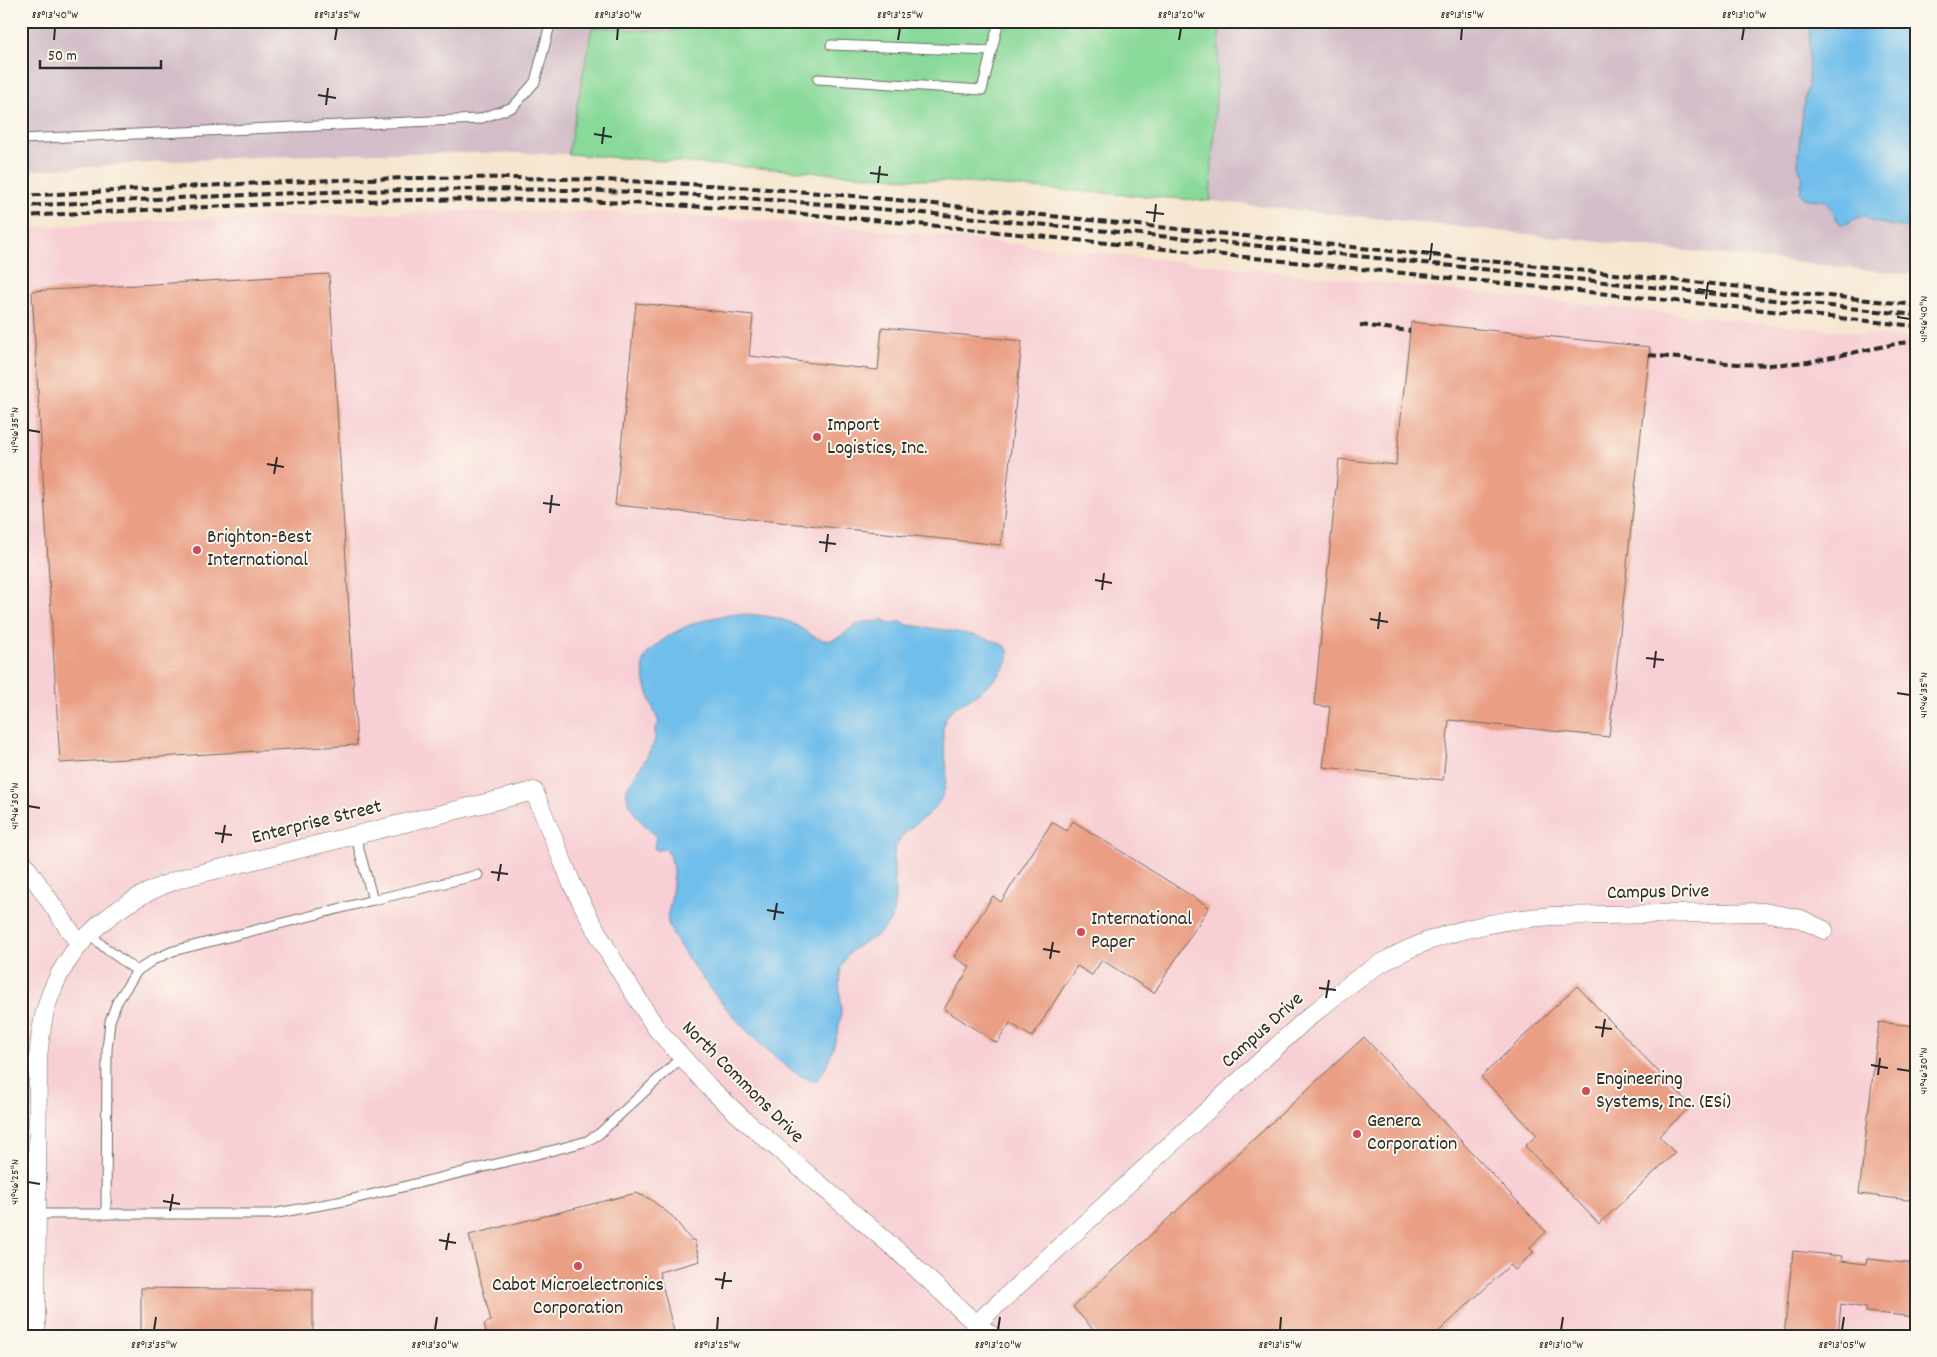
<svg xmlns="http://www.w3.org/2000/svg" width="1937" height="1357" font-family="Dekko,sans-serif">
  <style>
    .built { fill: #f7cfd4 }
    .industrial { fill: #d2bdc8 }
    .green { fill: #88d99a; stroke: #5a8262 }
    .water { fill: #70beeb; stroke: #4e748b }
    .building { fill: #ea9e84 }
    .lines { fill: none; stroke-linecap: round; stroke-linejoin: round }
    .service-casing { stroke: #726c64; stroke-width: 11 }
    .minor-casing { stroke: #726c64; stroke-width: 19 }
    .service { stroke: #fff; stroke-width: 9 }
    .minor { stroke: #fff; stroke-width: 18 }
    .rail { stroke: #2b2b2b; stroke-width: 4; stroke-dasharray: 8 4; stroke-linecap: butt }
    .ticks { fill: none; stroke: #2b2b2b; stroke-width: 2 }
    .poi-dot { fill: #d1495b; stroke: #fbf7ec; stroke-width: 2 }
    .labels { text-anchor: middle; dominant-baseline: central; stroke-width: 4; stroke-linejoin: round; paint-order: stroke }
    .poi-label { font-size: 20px; fill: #2b2b2b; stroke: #fbf7ec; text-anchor: start }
    .street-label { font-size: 20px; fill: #2b2b2b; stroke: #fbf7ec }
    .neatline { fill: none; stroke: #2b2b2b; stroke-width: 2 }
    .ticks-label { font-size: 12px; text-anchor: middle; fill: #2b2b2b }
  </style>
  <rect width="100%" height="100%" fill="#fbf7ec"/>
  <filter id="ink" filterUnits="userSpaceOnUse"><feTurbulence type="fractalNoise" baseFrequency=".02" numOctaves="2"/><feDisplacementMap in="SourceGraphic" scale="10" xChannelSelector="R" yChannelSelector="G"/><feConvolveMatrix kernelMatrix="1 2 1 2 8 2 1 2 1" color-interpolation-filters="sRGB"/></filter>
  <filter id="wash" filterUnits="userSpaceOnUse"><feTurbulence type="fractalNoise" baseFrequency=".0096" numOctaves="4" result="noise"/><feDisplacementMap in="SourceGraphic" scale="20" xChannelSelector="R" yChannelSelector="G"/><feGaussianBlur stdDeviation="1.12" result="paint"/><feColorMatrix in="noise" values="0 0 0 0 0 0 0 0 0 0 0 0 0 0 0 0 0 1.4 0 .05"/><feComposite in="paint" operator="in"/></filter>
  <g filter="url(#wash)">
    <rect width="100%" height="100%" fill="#f6e5cf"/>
    <polygon class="built" points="463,211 644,213 830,225 1916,339 1916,1336 21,1336 21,228 200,219"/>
    <polygon class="industrial" points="21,21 1916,21 1916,275 1231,203 812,166 670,157 521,153 375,153 230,158 21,171"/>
    <polygon class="green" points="685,21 1220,21 1210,201 568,154 592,27 671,32"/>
    <g class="water">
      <path d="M1810 21H1916V230L1874 222 1865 216C1856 217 1850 223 1842 225 1833 219 1834 205 1824 201 1818 199 1810 200 1803 198L1800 192 1803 179 1798 165V155L1804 101 1808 86Z"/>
      <path d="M737 614C755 614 772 616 790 622 804 628 815 642 831 640 844 638 850 625 861 623 869 620 876 624 883 619L891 624 902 621 907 625C924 627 1003 636 1008 650 1014 670 978 693 964 702 959 705 952 708 949 713 935 730 950 759 946 782 941 817 914 817 898 842 889 855 898 890 894 909 887 943 856 937 844 961 836 976 841 994 841 1010 841 1026 829 1069 817 1080 781 1083 679 958 668 923 666 917 669 911 670 905 673 887 677 865 666 849L656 850 654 848 656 835C643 825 624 805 627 788L647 757 655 740V729L659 723C653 707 640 678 644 660 646 653 654 648 659 643 682 625 708 617 737 614Z"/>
    </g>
    <g id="blocks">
      <g class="building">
        <polygon points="329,274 357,745 60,763 32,291"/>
        <polygon points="636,303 753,315 749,356 878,370 882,327 1022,341 1001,545 615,505"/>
        <polygon points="1411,322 1650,347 1609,737 1449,720 1443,780 1323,767 1330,707 1314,705 1339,459 1396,465"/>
        <polygon points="1073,821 1209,907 1154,993 1102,960 1092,975 1077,966 1032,1037 1010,1023 997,1043 944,1009 970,967 954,957 993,896 1001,902 1052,822 1067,831"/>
        <polygon points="1577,986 1691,1106 1659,1136 1675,1153 1599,1224 1525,1146 1537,1135 1481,1077"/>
        <polygon points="1879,1022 1916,1026 1916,1201 1859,1194"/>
        <polygon points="1364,1037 1546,1232 1529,1248 1534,1252 1515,1270 1510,1265 1434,1336 1099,1336 1073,1307"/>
        <polygon points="636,1193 650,1199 672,1216 691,1240 694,1240 700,1261 659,1272 675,1336 487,1336 484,1324 491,1321 469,1235"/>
        <polygon points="1793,1251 1842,1256 1841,1261 1866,1264 1867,1259 1916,1264 1916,1317 1866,1312 1866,1308 1841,1304 1838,1336 1784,1336"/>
        <polygon points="141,1288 313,1290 313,1336 141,1336"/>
      </g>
    </g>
  </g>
  <g filter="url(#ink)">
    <use href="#blocks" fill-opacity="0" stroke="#726c64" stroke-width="1"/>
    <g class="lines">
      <defs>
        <g id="service">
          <polyline points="831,45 992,51"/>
          <polyline points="818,79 982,90 999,21"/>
          <polyline points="21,139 479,119 513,107 535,82 551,21"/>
          <polyline points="373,900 478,875"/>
          <polyline points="89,933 104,947 137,971 117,1002 110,1021 107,1050 106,1214"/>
          <polyline points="137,971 153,960 173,951 373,900 355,835"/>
          <polyline points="37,1214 272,1214 349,1200 562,1148 587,1141 599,1134 682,1057"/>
        </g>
        <g id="minor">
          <polyline points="21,859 79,944"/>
          <path d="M976 1324 1302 1023C1325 1004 1349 983 1375 967 1428 934 1491 920 1553 916L1764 912 1801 919 1824 930"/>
          <path d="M36 1336 38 1057C40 1041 41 1024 46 1008 65 941 122 897 186 877L534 791 572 884 591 921 613 960 656 1028 709 1087 742 1118 900 1253 976 1324 993 1336"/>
        </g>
      </defs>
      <use href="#service" class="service-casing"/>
      <use href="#minor" class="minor-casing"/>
      <use href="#service" class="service"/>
      <use href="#minor" class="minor"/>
      <g class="rail">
        <path d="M21 196C153 189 285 180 417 178 573 176 730 184 886 199L1916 305"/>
        <path d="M21 206C215 196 409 185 604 191 772 196 940 215 1108 231 1377 257 1647 287 1916 315"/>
        <path d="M21 216C215 207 409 194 604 202 795 209 984 231 1175 250 1422 275 1669 300 1916 326"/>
        <polyline points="1360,325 1410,331"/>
        <polyline points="1649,355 1737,364 1770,365 1808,362 1900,343 1916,342"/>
      </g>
    </g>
  </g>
  <path class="ticks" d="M54 40 55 28M335 40 337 28M617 40 618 28M898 40 900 28M1179 40 1181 28M1461 40 1462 28M1742 40 1744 28M318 95 336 98M326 105 328 88M594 134 612 137M602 144 604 127M870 173 888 175M878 183 880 166M1146 212 1164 214M1154 222 1156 204M1422 251 1440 253M1430 260 1432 243M1698 289 1716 292M1706 299 1708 282M1897 317 1910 319M28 430 40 432M267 464 284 467M274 474 277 457M543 503 560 505M550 513 552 495M819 542 836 544M826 552 828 534M1095 580 1112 583M1102 590 1104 573M1370 619 1388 622M1378 629 1380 612M1646 658 1664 660M1654 668 1656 651M1897 693 1910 695M28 806 40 808M215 833 232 835M222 843 225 825M491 872 508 874M498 881 501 864M767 910 784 913M774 920 777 903M1043 949 1060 952M1050 959 1053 942M1319 988 1336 990M1326 998 1329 980M1595 1027 1612 1029M1602 1037 1605 1019M1871 1065 1888 1068M1897 1069 1910 1071M1878 1075 1880 1058M28 1182 40 1184M163 1201 180 1204M170 1211 173 1194M439 1240 456 1243M446 1250 449 1233M715 1279 732 1281M722 1289 725 1272M154 1330 156 1317M435 1330 437 1317M717 1330 718 1317M998 1330 1000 1317M1280 1330 1281 1317M1561 1330 1563 1317M1842 1330 1844 1317"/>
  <g class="poi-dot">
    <circle cx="817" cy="437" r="5"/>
    <circle cx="197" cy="550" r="5"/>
    <circle cx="1081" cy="932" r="5"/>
    <circle cx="1586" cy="1091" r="5"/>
    <circle cx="1357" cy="1134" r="5"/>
    <circle cx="578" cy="1266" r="5"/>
  </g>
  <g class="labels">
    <g class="poi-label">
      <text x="827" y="426">Import<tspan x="827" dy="23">Logistics, Inc.</tspan></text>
      <text x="207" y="538">Brighton-Best<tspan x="207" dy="23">International</tspan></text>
      <text x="1091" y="920">International<tspan x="1091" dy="23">Paper</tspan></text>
      <text x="1596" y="1080">Engineering<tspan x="1596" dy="23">Systems, Inc. (ESi)</tspan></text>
      <text x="1367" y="1122">Genera<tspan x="1367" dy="23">Corporation</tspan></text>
      <text x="578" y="1286" text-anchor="middle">Cabot Microelectronics<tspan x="578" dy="23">Corporation</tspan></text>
    </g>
    <g class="street-label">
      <text transform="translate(317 823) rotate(-14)">Enterprise Street</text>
      <text transform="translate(1658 893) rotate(-1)">Campus Drive</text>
      <text transform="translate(1263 1031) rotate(-42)">Campus Drive</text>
      <text transform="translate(742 1083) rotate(45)">North Commons Drive</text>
    </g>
  </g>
  <rect width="1937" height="1357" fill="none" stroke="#fbf7ec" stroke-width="55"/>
  <path d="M40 60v8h121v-8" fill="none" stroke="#2b2b2b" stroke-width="2.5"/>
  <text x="48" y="60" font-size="15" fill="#2b2b2b" stroke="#fbf7ec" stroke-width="4" paint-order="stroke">50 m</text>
  <rect x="28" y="28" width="1882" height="1302" class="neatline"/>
  <g class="ticks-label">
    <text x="55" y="18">88°13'40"W</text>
    <text x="337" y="18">88°13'35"W</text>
    <text x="618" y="18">88°13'30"W</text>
    <text x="900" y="18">88°13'25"W</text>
    <text x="1181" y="18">88°13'20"W</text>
    <text x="1462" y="18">88°13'15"W</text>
    <text x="1744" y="18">88°13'10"W</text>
    <text transform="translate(1923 319) rotate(-90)" y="4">41°46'40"N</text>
    <text transform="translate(14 430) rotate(-90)" y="4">41°46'35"N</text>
    <text transform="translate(1923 695) rotate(-90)" y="4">41°46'35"N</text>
    <text transform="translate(14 806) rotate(-90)" y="4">41°46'30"N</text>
    <text transform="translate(1923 1071) rotate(-90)" y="4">41°46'30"N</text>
    <text transform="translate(14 1182) rotate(-90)" y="4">41°46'25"N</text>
    <text x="154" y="1348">88°13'35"W</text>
    <text x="435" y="1348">88°13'30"W</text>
    <text x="717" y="1348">88°13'25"W</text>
    <text x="998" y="1348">88°13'20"W</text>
    <text x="1280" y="1348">88°13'15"W</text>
    <text x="1561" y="1348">88°13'10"W</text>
    <text x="1842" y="1348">88°13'05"W</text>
  </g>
</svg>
